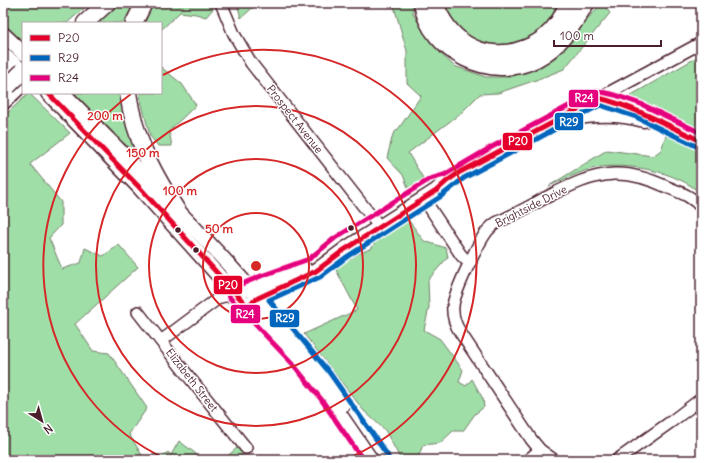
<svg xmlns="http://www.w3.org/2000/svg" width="704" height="463" font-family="Delius,sans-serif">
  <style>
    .green { fill: #9fdea7; stroke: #747e69 }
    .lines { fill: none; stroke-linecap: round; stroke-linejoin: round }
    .minor-casing { stroke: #4a1f2b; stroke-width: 14 }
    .major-casing { stroke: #4a1f2b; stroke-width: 17 }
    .highway-casing { stroke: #4a1f2b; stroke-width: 19 }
    .minor { stroke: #fff; stroke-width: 11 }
    .major { stroke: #fff; stroke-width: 14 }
    .highway { stroke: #fff; stroke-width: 16 }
    .highway-bridge-casing { stroke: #4a1f2b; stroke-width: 19; stroke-linecap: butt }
    .highway-bridge { stroke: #fff; stroke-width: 16 }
    .bus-1-casing { stroke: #fff; stroke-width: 8 }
    .bus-2-casing { stroke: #fff; stroke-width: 8 }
    .bus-3-casing { stroke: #fff; stroke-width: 8 }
    .bus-1 { stroke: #e4002b; stroke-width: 5 }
    .bus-2 { stroke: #0065bd; stroke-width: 5 }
    .bus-3 { stroke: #e5007d; stroke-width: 5 }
    .ring { fill: none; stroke: #d62828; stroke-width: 2 }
    .bus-dot { fill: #4a1f2b; stroke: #fff; stroke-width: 1.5 }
    .labels { text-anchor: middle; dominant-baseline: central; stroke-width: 3; stroke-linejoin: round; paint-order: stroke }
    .street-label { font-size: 11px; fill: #4a1f2b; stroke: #fff }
    .centre { fill: #d62828; stroke: #fff; stroke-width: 2 }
    .ring-label { font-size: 12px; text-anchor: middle; font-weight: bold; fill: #d62828; stroke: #fff; stroke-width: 3; stroke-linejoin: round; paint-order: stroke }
    .line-badge { stroke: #fff; stroke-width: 1.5 }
    .badge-label { font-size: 11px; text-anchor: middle; font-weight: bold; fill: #fff }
  </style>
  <rect width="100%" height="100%" fill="#fff"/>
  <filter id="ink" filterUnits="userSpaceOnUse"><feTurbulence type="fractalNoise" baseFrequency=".025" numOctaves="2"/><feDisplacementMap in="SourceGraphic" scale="8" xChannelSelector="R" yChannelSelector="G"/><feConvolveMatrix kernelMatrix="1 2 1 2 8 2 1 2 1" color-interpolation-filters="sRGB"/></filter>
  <g filter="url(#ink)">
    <g class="green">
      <polygon points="3,3 90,3 67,23 23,23 23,46 3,25"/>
      <polygon points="117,3 141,3 132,23 94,23"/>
      <polygon points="154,3 211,3 213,9 206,17 196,14 180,12 161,30 161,23 145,23 149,10"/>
      <polygon points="237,3 258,3 241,18"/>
      <polygon points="393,3 413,3 413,14 426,34 441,54 454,66 486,77 510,77 536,68 560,52 580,27 602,3 610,13 564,69 536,80 498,93 480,94 461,113 408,153 426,183 411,195 403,175 387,158 393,134 399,128 421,96 407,83 407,51"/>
      <polygon points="442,3 562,3 555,21 522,46 482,45 464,37 451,23"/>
      <polygon points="701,55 701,133 647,111 626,98"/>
      <polygon points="161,67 182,84 196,105 169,131 172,146 158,146 150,136 139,93 161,93"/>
      <polygon points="29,93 70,133 30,164 61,202 61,225 49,238 62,269 81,263 85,248 103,256 119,245 138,267 75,324 93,351 109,353 147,408 129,434 145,460 3,460 3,117"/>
      <polygon points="72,93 125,93 140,156 116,137"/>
      <path d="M667 132 701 148V194C678 171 626 162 595 168 581 171 563 180 549 186L607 150 653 156 661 150Z"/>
      <polygon points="407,218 424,241 446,248 448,257 428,280 429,307 424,330 440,339 463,370 459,382 466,386 472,379 483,399 484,407 475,414 463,431 453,431 440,443 423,445 417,460 401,460 385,430 364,411 304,334 357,310 335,268 358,254 372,248 376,240"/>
      <polygon points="179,441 195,453 199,460 158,460 168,452 171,455"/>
      <polygon points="238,447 244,454 240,457 242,460 223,460"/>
    </g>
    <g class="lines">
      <defs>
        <g id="minor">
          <polyline points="221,3 234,34 251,63 375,221 379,228"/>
          <polyline points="599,98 701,43"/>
          <polyline points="424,199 461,255 465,259 471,261"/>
          <polyline points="138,312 185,372 246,448"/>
          <polyline points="161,341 220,297 235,294"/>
          <polyline points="528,460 540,450"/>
          <path d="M554 460 540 450 531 439 460 332C455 324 452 316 453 306 454 293 480 238 489 229 491 227 493 225 496 223 513 215 529 207 545 198 567 187 589 175 614 174 633 173 650 179 667 187 679 192 692 196 701 207"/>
          <polyline points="617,460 672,421 701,399"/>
        </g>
        <g id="major">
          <polyline points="3,34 23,53"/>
          <polyline points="48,93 140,188 235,294 296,357 338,412 371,460"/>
          <path d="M63 93C160 193 262 291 344 404"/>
          <path d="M570 119C595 113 619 113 644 120"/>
          <polyline points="241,291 264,282 304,268"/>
          <path d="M247 306 258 298 316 271 344 250 436 191 447 181 460 172 599 98C635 105 668 126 701 141"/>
        </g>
        <g id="highway">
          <path d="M422 3C430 53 492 82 536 59 561 46 572 26 586 3"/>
          <path d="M435 3C441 20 450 34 466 44 503 67 556 45 567 3"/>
          <polyline points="85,23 107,3"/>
          <polyline points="134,23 144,3"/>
          <polyline points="3,56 23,72"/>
          <path d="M128 93C135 141 154 175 180 215"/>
          <polyline points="3,101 23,82"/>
        </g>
      </defs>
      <use href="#minor" class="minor-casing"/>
      <use href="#major" class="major-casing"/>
      <use href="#highway" class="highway-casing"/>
      <use href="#minor" class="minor"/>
      <use href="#major" class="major"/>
      <use href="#highway" class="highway"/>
      <defs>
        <polyline id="highway-bridge" points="8,86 23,71"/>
      </defs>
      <use href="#highway-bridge" class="highway-bridge-casing"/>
      <use href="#highway-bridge" class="highway-bridge"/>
      <defs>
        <path id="bus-1" d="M48 93 140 188 247 306 258 298 316 271 344 250 436 191 447 181 460 172 599 98C635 107 667 125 701 141"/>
        <polyline id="bus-2" points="388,456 329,372 269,300 320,277 348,256 440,197 464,178 600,105 636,117 698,147"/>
        <polyline id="bus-3" points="363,460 321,399 292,363 230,298 228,293 230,289 261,276 309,259 335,238 430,179 444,175 490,148 597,91 615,95 641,104 701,133"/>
      </defs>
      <use href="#bus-1" class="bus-1-casing"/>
      <use href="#bus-2" class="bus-2-casing"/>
      <use href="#bus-3" class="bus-3-casing"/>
      <use href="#bus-1" class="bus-1"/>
      <use href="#bus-2" class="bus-2"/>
      <use href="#bus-3" class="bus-3"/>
    </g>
  </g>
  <g class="ring">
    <circle cx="256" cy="266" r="53"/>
    <circle cx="256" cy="266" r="107"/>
    <circle cx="256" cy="266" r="160"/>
    <path d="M168 460A213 213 0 0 1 131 94M163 75A213 213 0 1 1 344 460"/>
  </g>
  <g class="bus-dot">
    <circle cx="351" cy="228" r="3.5"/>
    <circle cx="178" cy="230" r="3.5"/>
    <circle cx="196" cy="250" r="3.5"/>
  </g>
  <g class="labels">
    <g class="street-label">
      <text transform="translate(295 119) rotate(52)">Prospect Avenue</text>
      <text transform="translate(531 206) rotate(-27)">Brightside Drive</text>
      <text transform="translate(192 380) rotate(52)">Elizabeth Street</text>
    </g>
  </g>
  <circle cx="256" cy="266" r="6" class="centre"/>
  <g class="ring-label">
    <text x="105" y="120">200 m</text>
    <text x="143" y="157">150 m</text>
    <text x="180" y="195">100 m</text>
    <text x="219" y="233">50 m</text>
  </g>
  <g class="line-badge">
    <rect x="568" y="89" width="31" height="19" rx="4" fill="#e5007d"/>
    <rect x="554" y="112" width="30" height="19" rx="4" fill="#0065bd"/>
    <rect x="502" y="132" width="31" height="19" rx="4" fill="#e4002b"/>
    <rect x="213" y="275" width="30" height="20" rx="4" fill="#e4002b"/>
    <rect x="230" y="304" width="31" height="20" rx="4" fill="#e5007d"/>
    <rect x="269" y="309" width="31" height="19" rx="4" fill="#0065bd"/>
  </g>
  <g class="badge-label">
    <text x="584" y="102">R24</text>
    <text x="569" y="126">R29</text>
    <text x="518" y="145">P20</text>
    <text x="228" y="289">P20</text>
    <text x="245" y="318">R24</text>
    <text x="285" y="322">R29</text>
  </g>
  <rect width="704" height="463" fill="none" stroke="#fff" stroke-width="16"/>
  <rect x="8" y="8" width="688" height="447" fill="none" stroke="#4a1f2b" stroke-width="1.5" filter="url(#ink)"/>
  <rect x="22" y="22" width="140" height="72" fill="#ffffff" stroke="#b7a5aa"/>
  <rect x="30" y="35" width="20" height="6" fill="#e4002b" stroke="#b7a5aa"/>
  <text x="58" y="42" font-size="12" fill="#4a1f2b">P20</text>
  <rect x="30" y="55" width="20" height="6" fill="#0065bd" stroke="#b7a5aa"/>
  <text x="58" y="62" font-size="12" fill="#4a1f2b">R29</text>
  <rect x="30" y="75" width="20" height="6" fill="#e5007d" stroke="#b7a5aa"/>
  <text x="58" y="82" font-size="12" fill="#4a1f2b">R24</text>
  <g transform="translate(42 421) rotate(143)" stroke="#ffffff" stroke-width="3" paint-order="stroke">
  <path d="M0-3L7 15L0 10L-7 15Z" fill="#4a1f2b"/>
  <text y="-6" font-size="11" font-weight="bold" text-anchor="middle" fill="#4a1f2b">N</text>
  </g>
  <path d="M554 40v6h107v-6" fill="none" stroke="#4a1f2b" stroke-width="2"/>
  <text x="560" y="40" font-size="12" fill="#4a1f2b" stroke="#ffffff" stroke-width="3" paint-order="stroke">100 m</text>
</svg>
